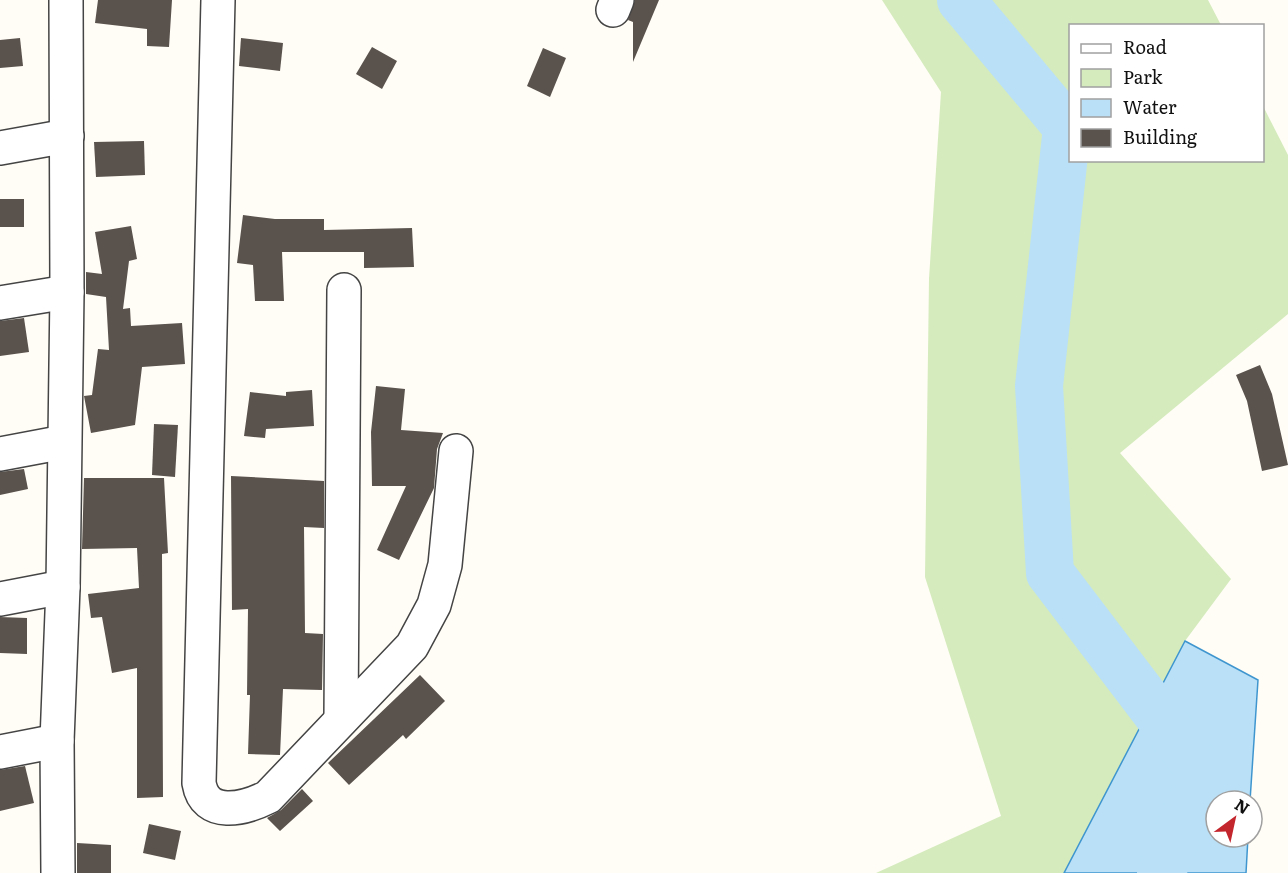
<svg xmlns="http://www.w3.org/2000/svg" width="1288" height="873" font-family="Literata,serif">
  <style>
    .green { fill: #d5ebbd }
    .water { fill: #b9e0f7; stroke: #3f96cf; stroke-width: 1.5 }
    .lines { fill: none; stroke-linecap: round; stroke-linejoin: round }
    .river { stroke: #b9e0f7; stroke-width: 48 }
    .building { fill: #5a524d }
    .minor-casing { stroke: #444; stroke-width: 36 }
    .minor { stroke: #fff; stroke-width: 33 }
  </style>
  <rect width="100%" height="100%" fill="#fffdf5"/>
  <polygon class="green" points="882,0 1208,0 1221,25 1070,26 1070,160 1262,160 1263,106 1288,155 1288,314 1120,453 1231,579 1185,641 1064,873 876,873 1001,816 925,577 929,279 941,92"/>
  <polygon class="water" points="1185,641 1258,680 1250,801 1216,801 1216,837 1248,837 1246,873 1064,873"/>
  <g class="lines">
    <polyline class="river" points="961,0 1067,127 1039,386 1050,573 1203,774 1161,873"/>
  </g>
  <g class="building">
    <polygon points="98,0 172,0 169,47 147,46 147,29 95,23"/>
    <polygon points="635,0 659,0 633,62 633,22 628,20"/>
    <polygon points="20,38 23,66 0,68 0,40"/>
    <polygon points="241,38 283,43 280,71 239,66"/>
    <polygon points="372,47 397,61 382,89 356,74"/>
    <polygon points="543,48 566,58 550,97 527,86"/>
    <polygon points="144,141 145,175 96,177 94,142"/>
    <rect x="0" y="199" width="24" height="28"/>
    <polygon points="243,215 275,219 324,219 324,230 412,228 414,267 364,268 364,252 282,252 284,301 255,301 253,265 237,263"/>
    <polygon points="131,226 137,259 129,261 123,309 130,308 131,326 182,323 185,364 142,367 135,425 91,433 84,396 92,395 98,349 109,350 106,297 86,294 86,272 102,274 95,232"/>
    <polygon points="24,318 29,352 0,356 0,321"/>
    <polygon points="1260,365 1272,394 1288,465 1262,471 1247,401 1236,375"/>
    <polygon points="376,386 405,389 401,430 443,433 437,449 434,488 399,560 377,550 406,486 372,486 371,432"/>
    <polygon points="312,390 314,426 266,429 265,438 244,436 250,392 286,396 286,392"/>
    <polygon points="154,424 178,425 175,477 152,475"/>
    <polygon points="24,469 28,489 0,495 0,472"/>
    <polygon points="231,476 324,481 324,528 304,527 305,633 323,634 322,690 283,689 280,755 248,754 250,695 247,695 248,609 232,610"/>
    <polygon points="84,478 164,478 168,553 162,554 163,797 137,798 137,668 112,673 102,617 91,618 88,594 139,588 137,548 82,549"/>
    <polygon points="0,617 27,618 27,654 0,653"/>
    <polygon points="420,675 445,701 406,739 403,735 349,785 328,763"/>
    <polygon points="25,766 34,803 0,811 0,770"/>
    <polygon points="302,789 313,801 280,831 267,818 281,810"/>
    <polygon points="149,824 181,831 175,860 143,853"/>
    <polygon points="77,843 111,845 111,873 77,873"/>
  </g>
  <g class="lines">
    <defs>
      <g id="minor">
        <path d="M218 0 199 783C205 819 244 809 268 797L412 646 434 605 445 565 456 451"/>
        <polyline points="613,10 617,0"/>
        <polyline points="0,148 67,136"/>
        <polyline points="0,303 67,292"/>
        <polyline points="0,454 64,442"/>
        <polyline points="0,599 63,587"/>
        <polyline points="341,720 344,290"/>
        <polyline points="0,752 57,741"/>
        <polyline points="58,873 57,741 63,587 67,292 66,0"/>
      </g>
    </defs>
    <use href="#minor" class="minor-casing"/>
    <use href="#minor" class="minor"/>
  </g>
  <rect x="1069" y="24" width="195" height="138" fill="#ffffff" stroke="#a0a0a0" stroke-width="1.5"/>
  <rect x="1081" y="44" width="30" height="9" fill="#ffffff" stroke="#a0a0a0" stroke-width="1.5"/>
  <text x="1123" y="54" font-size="18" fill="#111111">Road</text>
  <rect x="1081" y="69" width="30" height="18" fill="#d5ebbd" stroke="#a0a0a0" stroke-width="1.5"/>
  <text x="1123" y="84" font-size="18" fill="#111111">Park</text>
  <rect x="1081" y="99" width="30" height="18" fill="#b9e0f7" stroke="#a0a0a0" stroke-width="1.5"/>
  <text x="1123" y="114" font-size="18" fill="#111111">Water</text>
  <rect x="1081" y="129" width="30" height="18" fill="#5a524d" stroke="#a0a0a0" stroke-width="1.5"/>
  <text x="1123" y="144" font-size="18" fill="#111111">Building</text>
  <g transform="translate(1234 819) rotate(33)"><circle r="28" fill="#ffffff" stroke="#a0a0a0" stroke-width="1.5"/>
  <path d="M0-4.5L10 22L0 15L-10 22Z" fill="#c4262e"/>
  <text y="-9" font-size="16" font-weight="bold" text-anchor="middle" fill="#111111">N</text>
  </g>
</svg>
